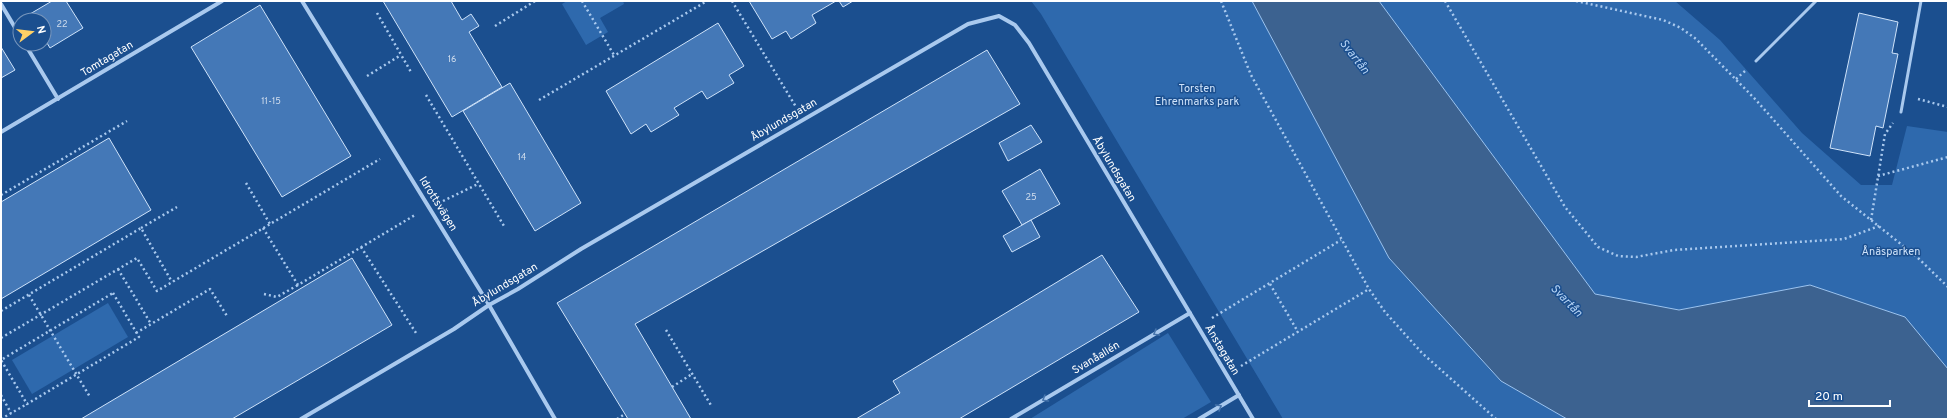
<svg xmlns="http://www.w3.org/2000/svg" width="1949" height="420" font-family="Overpass,sans-serif">
  <style>
    .green { fill: #2e69ad }
    .water { fill: #3c6290; stroke: #9cc4f0 }
    .building { fill: #4478b7; stroke: #cfe3fa }
    .lines { fill: none; stroke-linecap: round; stroke-linejoin: round }
    .path { stroke: #a9c9ee; stroke-width: 2.5; stroke-dasharray: 2 3; stroke-linecap: butt }
    .lane { stroke: #a9c9ee; stroke-width: 3 }
    .street { stroke: #a9c9ee; stroke-width: 4 }
    .oneway { stroke: #4674ac }
    .labels { text-anchor: middle; dominant-baseline: central; stroke-width: 3; stroke-linejoin: round; paint-order: stroke }
    .number-label { font-size: 9px; fill: #d0dded }
    .street-label { font-size: 11px; fill: #fff; stroke: #1b4f8f }
    .park-label { font-size: 11px; fill: #cfe3fa; stroke: #1b4f8f }
    .water-label { font-size: 12px; font-style: italic; fill: #b5d3f5; stroke: #1b4f8f }
  </style>
  <rect width="100%" height="100%" fill="#1b4f8f"/>
  <g class="green">
    <polygon points="567,1 623,1 624,4 600,18 608,32 586,45 562,4"/>
    <polygon points="1031,1 1252,1 1389,258 1501,381 1567,419 1283,419 1041,14"/>
    <polygon points="1379,1 1675,1 1720,40 1802,133 1861,185 1892,185 1907,126 1948,132 1948,369 1905,317 1810,285 1679,310 1595,294"/>
    <polygon points="108,303 128,337 32,394 12,360"/>
    <polygon points="1168,333 1211,402 1182,419 1030,419"/>
  </g>
  <polygon class="water" points="1252,1 1379,1 1595,294 1679,310 1810,285 1905,317 1948,369 1948,419 1567,419 1501,381 1389,258"/>
  <g class="building">
    <polygon points="52,1 66,1 83,28 50,48 44,38 44,20 34,20 30,14"/>
    <polygon points="383,1 451,1 462,20 471,14 479,26 469,32 502,87 452,117"/>
    <polygon points="749,1 836,1 812,15 816,23 791,39 786,31 772,39"/>
    <polygon points="839,1 853,1 843,7"/>
    <polygon points="260,5 351,156 282,197 191,47"/>
    <polygon points="1859,13 1898,22 1892,53 1898,54 1883,128 1876,126 1870,156 1830,148"/>
    <polygon points="718,23 744,66 729,75 734,83 707,99 702,91 674,108 679,115 651,132 646,124 631,134 606,91"/>
    <polygon points="1,47 15,70 1,78"/>
    <polygon points="987,50 1020,104 635,324 691,419 628,419 557,303"/>
    <polygon points="510,83 581,203 535,231 463,111"/>
    <polygon points="1031,125 1042,142 1008,161 999,143"/>
    <polygon points="109,138 151,210 1,299 1,202"/>
    <polygon points="1040,169 1060,204 1022,225 1002,191"/>
    <polygon points="1031,220 1040,237 1012,252 1003,236"/>
    <polygon points="1102,255 1139,312 959,419 856,419 900,393 893,381"/>
    <polygon points="352,258 392,325 232,419 81,419"/>
  </g>
  <g class="lines">
    <g class="path">
      <polyline points="582,1 614,55"/>
      <polyline points="732,1 796,107"/>
      <polyline points="1221,1 1251,75 1369,289 1385,312 1422,353 1496,419"/>
      <polyline points="1445,1 1565,207 1598,247 1618,256 1636,257 1674,250 1844,239 1879,226"/>
      <polyline points="1576,1 1663,20 1681,28 1696,39 1756,100 1841,196 1917,257 1948,287"/>
      <polyline points="377,13 411,72"/>
      <polyline points="495,26 535,1"/>
      <polyline points="367,76 401,55"/>
      <polyline points="1736,79 1745,71"/>
      <polyline points="426,95 504,226"/>
      <polyline points="1918,99 1948,107"/>
      <polyline points="539,100 707,1"/>
      <polyline points="1878,176 1948,157"/>
      <polyline points="246,183 270,224"/>
      <polyline points="1,195 127,121"/>
      <polyline points="443,201 478,184"/>
      <polyline points="1871,220 1885,134 1893,123"/>
      <polyline points="141,228 177,207"/>
      <polyline points="263,228 298,285 415,215"/>
      <polyline points="361,247 416,333"/>
      <polyline points="118,269 151,324"/>
      <polyline points="1270,284 1298,332"/>
      <polygon points="113,293 139,337 27,404 1,360"/>
      <polyline points="264,294 277,297 298,285"/>
      <polyline points="29,295 90,397"/>
      <polyline points="1,311 141,228 172,282"/>
      <polyline points="1212,318 1341,240"/>
      <polyline points="666,330 712,407"/>
      <polyline points="136,333 210,289 227,316"/>
      <polyline points="1,338 137,258 157,291 380,159"/>
      <polyline points="1241,366 1369,289"/>
      <polyline points="672,387 692,374"/>
      <polyline points="1,395 11,413"/>
      <polyline points="1,419 27,404"/>
      <polyline points="617,419 625,414"/>
    </g>
    <g class="lane">
      <polyline points="1756,61 1816,1"/>
      <polyline points="1901,112 1921,1"/>
    </g>
    <g class="street">
      <polyline points="302,1 489,305 555,419"/>
      <polyline points="1,4 20,36"/>
      <polyline points="25,44 58,99"/>
      <polyline points="1,132 222,1"/>
      <polyline points="301,419 454,329 489,305 518,289 581,249 968,24 999,16 1015,25 1029,43 1253,419"/>
      <polyline points="1011,419 1190,313"/>
      <polyline points="1199,419 1239,395"/>
    </g>
  </g>
  <defs><path id="oneway-chevron" d="M-2-3.5L2.5 0L-2 3.5" fill="none" stroke-width="1.6" stroke-linecap="round" stroke-linejoin="round"/></defs>
  <g class="oneway">
    <use href="#oneway-chevron" transform="translate(1156 333) rotate(149)"/>
    <use href="#oneway-chevron" transform="translate(1045 399) rotate(149)"/>
    <use href="#oneway-chevron" transform="translate(1219 407) rotate(-31)"/>
  </g>
  <g class="labels">
    <g class="number-label">
      <text x="62" y="24">22</text>
      <text x="452" y="59">16</text>
      <text x="271" y="101">11-15</text>
      <text x="522" y="157">14</text>
      <text x="1031" y="197">25</text>
    </g>
    <g class="street-label">
      <text transform="translate(107 59) rotate(-31)">Tomtagatan</text>
      <text transform="translate(784 120) rotate(-30)">Åbylundsgatan</text>
      <text transform="translate(1114 169) rotate(59)">Åbylundsgatan</text>
      <text transform="translate(438 204) rotate(58)">Idrottsvägen</text>
      <text transform="translate(505 285) rotate(-31)">Åbylundsgatan</text>
      <text transform="translate(1222 350) rotate(59)">Ånstagatan</text>
      <text transform="translate(1096 358) rotate(-31)">Svanåallén</text>
    </g>
    <g class="park-label">
      <text x="1197" y="89">Torsten<tspan x="1197" dy="13">Ehrenmarks park</tspan></text>
      <text x="1891" y="252">Ånäsparken</text>
    </g>
    <g class="water-label">
      <text transform="translate(1354 57) rotate(52)">Svartån</text>
      <text transform="translate(1566 301) rotate(46)">Svartån</text>
    </g>
  </g>
  <rect width="1949" height="420" fill="none" stroke="#ffffff" stroke-width="4"/>
  <g transform="translate(32 32) rotate(75)"><circle r="19" fill="#1b4f8f" stroke="#7695bc"/>
  <path d="M0-3L7 15L0 10L-7 15Z" fill="#ffd166"/>
  <text y="-6" font-size="11" font-weight="bold" text-anchor="middle" fill="#ffffff">N</text>
  </g>
  <path d="M1809 400v6h81v-6" fill="none" stroke="#ffffff" stroke-width="2"/>
  <text x="1815" y="400" font-size="12" fill="#ffffff" stroke="#1b4f8f" stroke-width="3" paint-order="stroke">20 m</text>
</svg>
